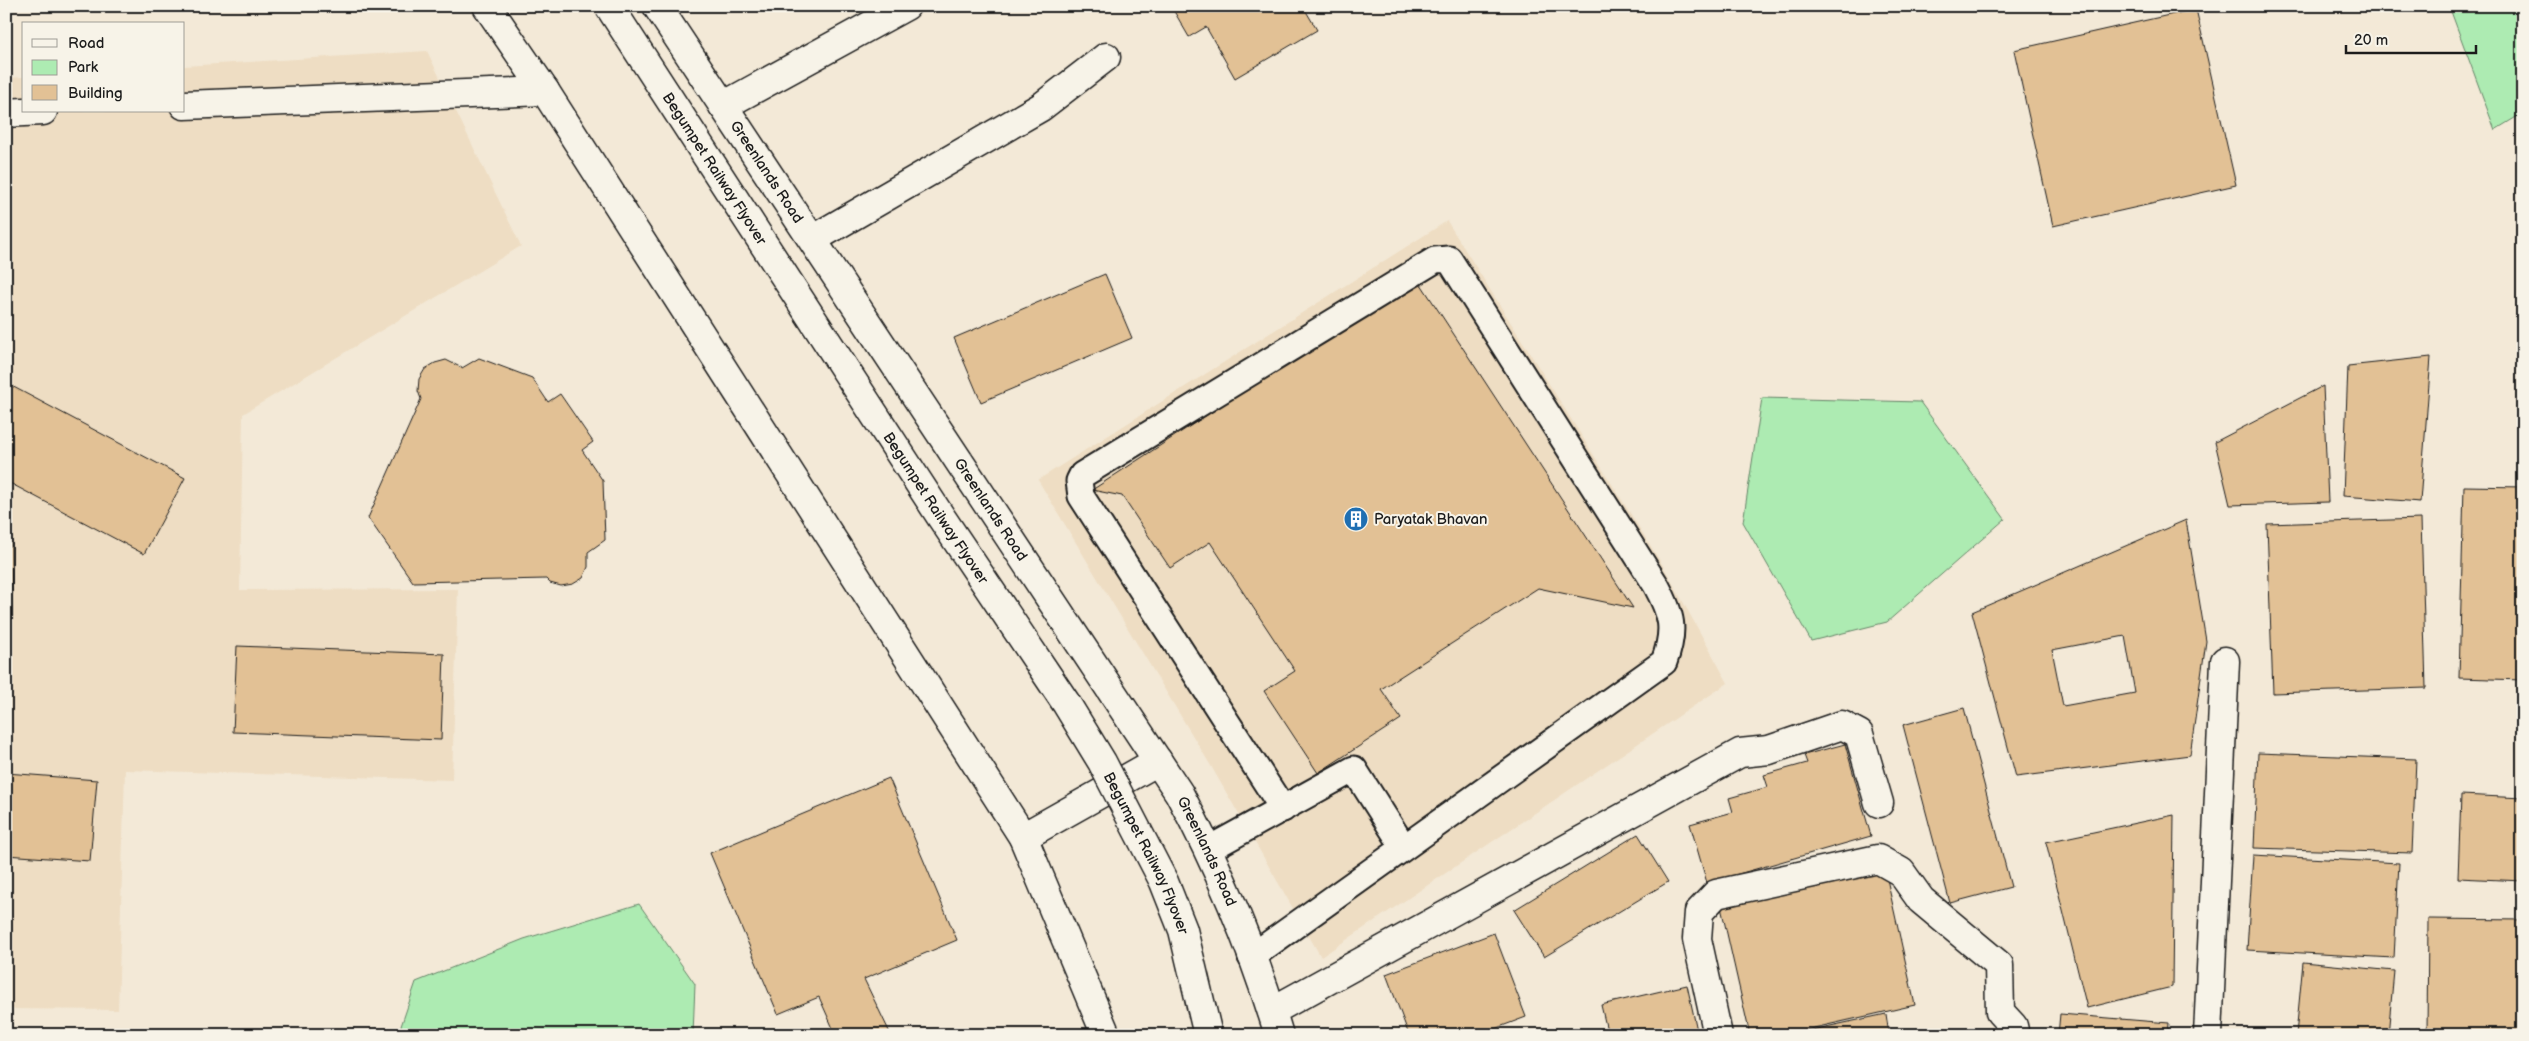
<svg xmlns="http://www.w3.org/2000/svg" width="2529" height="1041" font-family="'Balsamiq Sans',sans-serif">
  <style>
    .built { fill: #eeddc3 }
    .green { fill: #adebb2; stroke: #648467 }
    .building { fill: #e2c195; stroke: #1c1c1c; fill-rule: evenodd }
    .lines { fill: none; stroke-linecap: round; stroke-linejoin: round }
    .service-casing { stroke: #1c1c1c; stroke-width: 29 }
    .minor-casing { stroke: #1c1c1c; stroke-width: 31 }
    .tertiary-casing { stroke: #1c1c1c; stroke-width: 31 }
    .primary-casing { stroke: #1c1c1c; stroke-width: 31 }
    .service { stroke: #f7f3e8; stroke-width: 25 }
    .minor { stroke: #f7f3e8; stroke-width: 28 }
    .tertiary { stroke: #f7f3e8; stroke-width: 28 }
    .primary { stroke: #f7f3e8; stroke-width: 28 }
    .primary-bridge-casing { stroke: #1c1c1c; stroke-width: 31; stroke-linecap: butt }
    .primary-bridge { stroke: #f7f3e8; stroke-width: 28 }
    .labels { text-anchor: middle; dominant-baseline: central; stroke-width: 4; stroke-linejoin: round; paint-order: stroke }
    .street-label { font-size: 15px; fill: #1c1c1c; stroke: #f7f3e8 }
    .poi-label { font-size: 15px; fill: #1c1c1c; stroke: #f7f3e8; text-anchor: start }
  </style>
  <rect width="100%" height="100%" fill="#f3e9d7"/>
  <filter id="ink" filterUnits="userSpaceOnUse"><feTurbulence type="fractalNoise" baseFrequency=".02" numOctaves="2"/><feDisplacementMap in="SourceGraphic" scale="10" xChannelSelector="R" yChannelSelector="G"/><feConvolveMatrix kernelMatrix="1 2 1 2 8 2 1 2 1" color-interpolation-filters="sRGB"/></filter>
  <g filter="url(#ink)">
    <g class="built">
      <polygon points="427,51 521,246 243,414 240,590 458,589 452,780 125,770 118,1010 6,1009 6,78 24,77 24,111 184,111 184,66"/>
      <polygon points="1447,221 1662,564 1728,683 1321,957 1211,766 1038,480"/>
    </g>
    <g class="green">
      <polygon points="2449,6 2523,6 2523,113 2495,130"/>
      <polygon points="1762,398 1920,402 2005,519 1887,622 1811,641 1743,522"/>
      <polygon points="639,904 695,984 693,1035 398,1035 416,982 524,939"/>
    </g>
    <g class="building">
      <polygon points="1171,6 1303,6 1317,30 1235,78 1206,27 1189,37"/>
      <polygon points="2196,9 2236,185 2053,226 2014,50"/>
      <polygon points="1105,274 1132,338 981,402 954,338"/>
      <polygon points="1417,278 1633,608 1538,588 1381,689 1401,719 1318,773 1264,691 1295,671 1210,542 1170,568 1122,496 1092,490"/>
      <polygon points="2431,357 2420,502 2343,496 2348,366"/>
      <polygon points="479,358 532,378 548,402 560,394 593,442 582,450 603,481 605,540 588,552 588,567 583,578 573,584 561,586 550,583 546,579 413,582 368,518 421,399 418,391 419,379 425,369 435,363 446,360 462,368"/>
      <polygon points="6,383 185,478 144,554 6,481"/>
      <polygon points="2323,386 2328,502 2230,505 2215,442"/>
      <polygon points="2464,486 2523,487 2523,680 2459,678"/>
      <polygon points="2421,519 2426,688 2273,693 2267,524"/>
      <path d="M2186 520 2206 641 2190 755 2016 777 1972 612ZM2125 636 2135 693 2063 706 2052 650Z"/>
      <polygon points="6,542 11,542 12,618 6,619"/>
      <polygon points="237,646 444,654 441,740 233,732"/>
      <polygon points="1964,708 2011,887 1950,903 1903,725"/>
      <polygon points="1845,744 1871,836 1707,883 1690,824 1733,812 1729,798 1768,787 1764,775 1807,763 1804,755"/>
      <polygon points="2258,753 2416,759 2412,853 2254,848"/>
      <polygon points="6,773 97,780 90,861 6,855"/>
      <polygon points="889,778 957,940 864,979 891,1035 836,1035 819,997 778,1014 710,853"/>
      <polygon points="2461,795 2523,798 2523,881 2458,878"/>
      <polygon points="2174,815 2172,987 2087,1008 2046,842"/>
      <polygon points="1638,834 1668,882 1544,957 1514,910"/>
      <polygon points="2253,855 2399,863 2394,958 2247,950"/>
      <polygon points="1885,870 1915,1005 1783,1035 1750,1035 1721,907"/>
      <polygon points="2428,919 2523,920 2523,1035 2427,1035"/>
      <polygon points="1494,933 1526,1017 1478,1035 1409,1035 1386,974"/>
      <polygon points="2303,962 2394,971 2388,1035 2296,1035"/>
      <polygon points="1687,985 1698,1035 1608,1035 1601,1005"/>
      <polygon points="1886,1014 1889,1035 1789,1035"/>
      <polygon points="2060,1014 2169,1023 2168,1035 2058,1035"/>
    </g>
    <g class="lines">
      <defs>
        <g id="service">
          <polyline points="1209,849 1354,769 1403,846"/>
          <path d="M1251 957 1664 662C1676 629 1672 615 1656 585L1449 259 1435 260 1082 475 1079 481 1081 496 1283 809"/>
        </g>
        <g id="minor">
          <polyline points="184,105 545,91"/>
          <polyline points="723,106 906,6"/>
          <polyline points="6,113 43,111"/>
          <polyline points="813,239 1041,107 1106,57"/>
          <polyline points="1272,1011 1740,753 1769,750 1842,725 1859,734 1879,803"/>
          <polyline points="1718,1035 1697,939 1699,912 1716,894 1878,859 1901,872 1921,900 1999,965 2000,1012 2013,1026 2015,1035"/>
          <polyline points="2208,1035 2225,661"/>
        </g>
        <g id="tertiary">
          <path id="s1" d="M657 6 1179 793C1220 870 1254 952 1279 1035"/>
        </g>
        <g id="primary">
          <polyline points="487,6 545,91 1023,837 1106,1035"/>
          <polyline points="1023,837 1158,761"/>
        </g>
      </defs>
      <use href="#service" class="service-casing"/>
      <use href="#minor" class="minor-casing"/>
      <use href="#tertiary" class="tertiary-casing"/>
      <use href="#primary" class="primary-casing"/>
      <use href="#service" class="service"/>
      <use href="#minor" class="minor"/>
      <use href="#tertiary" class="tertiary"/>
      <use href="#primary" class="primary"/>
      <defs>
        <g id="primary-bridge">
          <path id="s2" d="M609 6 941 517 1066 703 1102 762 1164 882 1183 930 1208 1035"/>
        </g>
      </defs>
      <use href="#primary-bridge" class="primary-bridge-casing"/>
      <use href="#primary-bridge" class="primary-bridge"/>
    </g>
  </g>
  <defs>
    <symbol id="building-disc" viewBox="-11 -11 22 22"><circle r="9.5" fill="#1f6fb2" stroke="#f7f3e8"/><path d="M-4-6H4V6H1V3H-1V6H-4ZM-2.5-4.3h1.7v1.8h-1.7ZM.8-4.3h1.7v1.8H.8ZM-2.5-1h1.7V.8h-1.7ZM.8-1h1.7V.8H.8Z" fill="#fff"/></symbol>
  </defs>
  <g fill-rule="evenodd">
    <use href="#building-disc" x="1342" y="505" width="28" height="28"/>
  </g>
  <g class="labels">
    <g class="street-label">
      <text stroke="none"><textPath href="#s2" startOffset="194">Begumpet Railway Flyover</textPath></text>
      <text stroke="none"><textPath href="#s1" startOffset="199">Greenlands Road</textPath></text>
      <text stroke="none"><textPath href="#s2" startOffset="599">Begumpet Railway Flyover</textPath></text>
      <text stroke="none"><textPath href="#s1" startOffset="604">Greenlands Road</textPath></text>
      <text stroke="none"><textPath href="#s1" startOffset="1009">Greenlands Road</textPath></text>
      <text stroke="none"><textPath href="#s2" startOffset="1004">Begumpet Railway Flyover</textPath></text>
    </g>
    <g class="poi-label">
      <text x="1374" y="519">Paryatak Bhavan</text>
    </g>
  </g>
  <rect width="2529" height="1041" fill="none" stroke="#f7f3e8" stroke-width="25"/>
  <rect x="12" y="12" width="2504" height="1016" fill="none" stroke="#1c1c1c" stroke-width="2" filter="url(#ink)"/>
  <rect x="22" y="22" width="162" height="90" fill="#f7f3e8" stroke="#9f9d96"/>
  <rect x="32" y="39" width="25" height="8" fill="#f7f3e8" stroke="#9f9d96"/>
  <text x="68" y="48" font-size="15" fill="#1c1c1c">Road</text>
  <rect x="32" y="60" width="25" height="15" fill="#adebb2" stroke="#9f9d96"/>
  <text x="68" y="72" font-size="15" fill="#1c1c1c">Park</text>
  <rect x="32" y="85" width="25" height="15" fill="#e2c195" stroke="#9f9d96"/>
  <text x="68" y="98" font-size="15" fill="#1c1c1c">Building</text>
  <path d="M2346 45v8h130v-8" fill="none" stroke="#1c1c1c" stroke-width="2.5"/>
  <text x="2354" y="45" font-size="15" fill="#1c1c1c" stroke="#f7f3e8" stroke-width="4" paint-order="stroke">20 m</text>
</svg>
